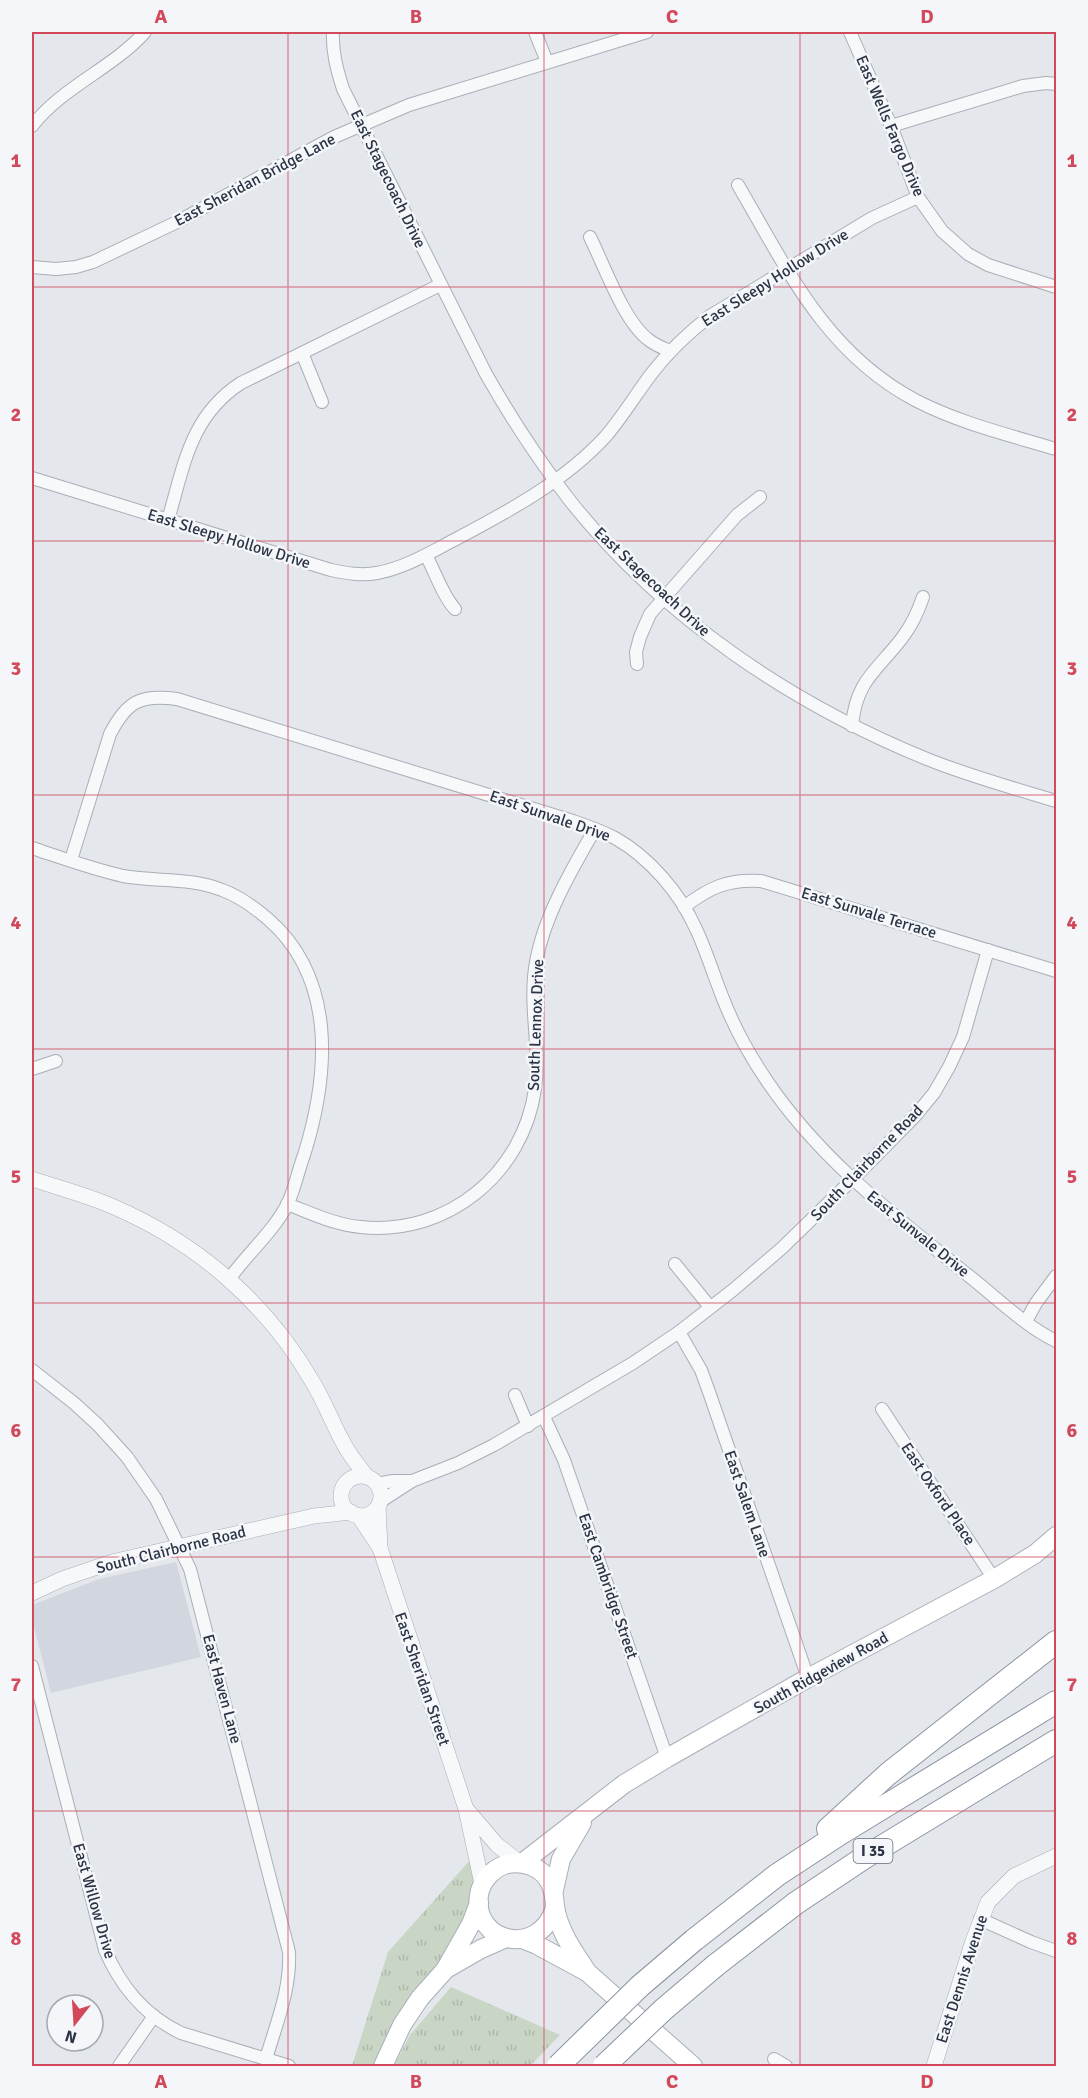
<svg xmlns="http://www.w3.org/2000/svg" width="1088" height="2098" font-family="Signika,sans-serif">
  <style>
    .built { fill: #d2d6de }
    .grass { fill: url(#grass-tufts) }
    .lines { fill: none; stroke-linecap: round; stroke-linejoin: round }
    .minor-casing { stroke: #a9aeb7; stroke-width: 14 }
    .tertiary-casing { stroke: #a9aeb7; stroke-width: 16 }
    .secondary-casing { stroke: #a9aeb7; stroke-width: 20 }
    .motorway-casing { stroke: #8b94a3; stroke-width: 24 }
    .minor { stroke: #f7f8fa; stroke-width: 12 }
    .tertiary { stroke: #f7f8fa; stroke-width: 15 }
    .secondary { stroke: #fff; stroke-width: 18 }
    .motorway { stroke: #fff; stroke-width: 22 }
    .motorway-bridge-casing { stroke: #8b94a3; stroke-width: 24; stroke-linecap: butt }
    .motorway-bridge { stroke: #fff; stroke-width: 22 }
    .grid { fill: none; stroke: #d1495b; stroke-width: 1.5; stroke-opacity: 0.55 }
    .labels { text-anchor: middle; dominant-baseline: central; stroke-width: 5; stroke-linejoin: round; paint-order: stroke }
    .shield { fill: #f4f6f9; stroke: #676e7b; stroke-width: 1.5 }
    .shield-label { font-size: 15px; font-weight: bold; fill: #2b3445 }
    .street-label { font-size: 16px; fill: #2b3445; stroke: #f4f6f9 }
    .neatline { fill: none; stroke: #d1495b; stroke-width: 2 }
    .grid-label { font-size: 20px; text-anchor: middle; font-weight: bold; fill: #d1495b }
  </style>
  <defs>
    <pattern id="grass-tufts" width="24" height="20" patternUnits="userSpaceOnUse" patternTransform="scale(1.5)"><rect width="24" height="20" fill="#c9d6c5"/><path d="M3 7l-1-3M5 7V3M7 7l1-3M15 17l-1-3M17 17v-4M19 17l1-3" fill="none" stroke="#adb8ab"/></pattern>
  </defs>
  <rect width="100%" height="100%" fill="#e4e7ec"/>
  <polygon class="built" points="176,1562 201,1657 51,1693 32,1619 32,1605 99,1579"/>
  <g class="grass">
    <polygon points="471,1859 474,1887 473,1900 451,1945 405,2006 374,2066 352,2066 388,1952"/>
    <polygon points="451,1987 560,2035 530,2066 394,2066 410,2035"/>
  </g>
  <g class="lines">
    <defs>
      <g id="minor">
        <path d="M333 32C332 52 337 70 343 89L486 374C511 418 539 461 571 502 664 618 790 703 927 759 969 776 1013 788 1056 801"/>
        <polyline points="535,32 547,62"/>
        <polyline points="850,32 891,126 918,197 942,231 968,254 988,265 1056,287"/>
        <path d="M32 126C62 87 113 68 145 32"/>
        <polyline points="891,126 1023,86 1046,83 1056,84"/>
        <path d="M738 185C787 269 825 352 915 400 959 423 1009 435 1056 449"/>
        <path d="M590 237C604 265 624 322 649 340 655 345 663 348 670 351"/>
        <polyline points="32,267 56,269 76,267 93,262 177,222 334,137 409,105 647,32"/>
        <polyline points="302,353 322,402"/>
        <path d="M32 478 331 570C346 573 361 576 377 573 405 568 431 552 456 539 509 511 565 481 606 436 623 416 636 394 652 373 669 351 688 333 710 316L872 218 918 197"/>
        <path d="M168 520C184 466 190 416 241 383L440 285"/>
        <path d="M426 555C435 572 443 596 455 609"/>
        <polyline points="637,664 636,652 640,637 650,614 737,515 760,497"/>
        <path d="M852 726C856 680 877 671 902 638 912 625 918 612 923 597"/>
        <path d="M32 848C62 858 92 869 123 876 156 882 190 877 222 890 239 896 254 907 268 919 337 979 329 1075 304 1155 298 1171 295 1188 288 1203 274 1231 248 1253 230 1278"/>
        <path d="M71 860 110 734C127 701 141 694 177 699L573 821C587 826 602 831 615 838 649 857 680 893 696 929 707 952 714 977 724 1001 735 1029 750 1056 767 1081 821 1161 895 1216 969 1276 997 1298 1025 1326 1056 1341"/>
        <path d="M684 907C710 887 728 879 761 881L1056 971"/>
        <polyline points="32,1069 56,1061"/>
        <path d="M287 1204C311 1213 335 1225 361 1227 447 1236 523 1174 535 1089 541 1047 528 1004 536 962 544 916 572 869 595 829"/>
        <polyline points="675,1264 710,1307"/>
        <polyline points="1026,1321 1036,1303 1056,1276"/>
        <polyline points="679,1332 701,1370 709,1392 808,1678"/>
        <path d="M32 1370 74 1403 98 1425 127 1457 156 1499 190 1569 289 1952C291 1989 276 2024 266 2059"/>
        <polyline points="515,1395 528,1426"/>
        <polyline points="882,1409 994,1579"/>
        <polyline points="544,1417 564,1460 667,1758"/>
        <polyline points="377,1484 393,1481 412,1481"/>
        <polyline points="381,1501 412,1481 458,1463 494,1445 633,1363 679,1332 733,1290 782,1248 860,1172 915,1116 934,1093 949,1067 963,1037 988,950"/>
        <path d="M32 1666 105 1950C121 1987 144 2015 181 2033L289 2066"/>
        <polyline points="980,1919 1031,1942 1056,1951"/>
        <polyline points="774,2059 786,2066"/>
        <polyline points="119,2066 154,2016"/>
      </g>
      <g id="tertiary">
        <path d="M32 1179C59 1188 87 1195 114 1207 197 1243 266 1302 312 1381 325 1402 333 1425 345 1446 351 1457 359 1466 366 1476"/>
        <circle cx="361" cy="1496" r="20"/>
        <polyline points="378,1506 380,1548 466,1809 482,1884"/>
        <polyline points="358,1515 380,1548"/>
        <polyline points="32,1593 62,1579 112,1562 314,1516 351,1512"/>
        <polyline points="468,1811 497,1845 519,1862"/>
        <polyline points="934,2066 973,1941 988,1902 1014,1876 1056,1856"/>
      </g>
      <g id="secondary">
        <polyline points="522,1863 624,1784 667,1758 808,1678 994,1579 1035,1554 1056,1536"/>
        <polyline points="554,1890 561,1859 582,1823"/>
        <path d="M555 1908C538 1959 472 1942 479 1895 481 1882 491 1870 504 1865 514 1862 522 1863 531 1866 549 1873 554 1888 555 1906 556 1915 561 1928 565 1936 571 1949 580 1960 587 1972"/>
        <polyline points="522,1939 537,1945 587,1972 693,2066"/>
        <polyline points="446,1969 481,1949 506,1938"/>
        <polyline points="383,2066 402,2025 420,1998 445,1970 471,1924 479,1903"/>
      </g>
      <g id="motorway">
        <polyline points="828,1829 888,1774 1056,1642"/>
        <polyline points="694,1940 777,1875 841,1833 1056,1702"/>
        <polyline points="716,1965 796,1903 865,1857 1056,1741"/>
      </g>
    </defs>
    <use href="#minor" class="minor-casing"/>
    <use href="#tertiary" class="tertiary-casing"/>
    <use href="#secondary" class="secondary-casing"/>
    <use href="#motorway" class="motorway-casing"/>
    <use href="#minor" class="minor"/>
    <use href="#tertiary" class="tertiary"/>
    <use href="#secondary" class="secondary"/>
    <use href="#motorway" class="motorway"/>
    <defs>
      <g id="motorway-bridge">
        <polyline points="558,2066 640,1986 694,1940"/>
        <polyline points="604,2066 664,2009 716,1965"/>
      </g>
    </defs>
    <use href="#motorway-bridge" class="motorway-bridge-casing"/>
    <use href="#motorway-bridge" class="motorway-bridge"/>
  </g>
  <path class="grid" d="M288 32V2066M544 32V2066M800 32V2066M32 287H1056M32 541H1056M32 795H1056M32 1049H1056M32 1303H1056M32 1557H1056M32 1811H1056"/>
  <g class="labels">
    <rect class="shield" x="853.5" y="1839" width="39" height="24" rx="4.5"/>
    <g class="shield-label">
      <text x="873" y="1851">I 35</text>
    </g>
    <g class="street-label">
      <text transform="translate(890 126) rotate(67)">East Wells Fargo Drive</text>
      <text transform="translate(388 179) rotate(64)">East Stagecoach Drive</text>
      <text transform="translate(255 180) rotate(-28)">East Sheridan Bridge Lane</text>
      <text transform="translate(775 278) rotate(-32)">East Sleepy Hollow Drive</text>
      <text transform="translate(229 539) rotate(17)">East Sleepy Hollow Drive</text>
      <text transform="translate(652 582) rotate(43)">East Stagecoach Drive</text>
      <text transform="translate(550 816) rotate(19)">East Sunvale Drive</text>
      <text transform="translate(869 913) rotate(17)">East Sunvale Terrace</text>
      <text transform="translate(536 1025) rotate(-88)">South Lennox Drive</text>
      <text transform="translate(867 1163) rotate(-46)">South Clairborne Road</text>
      <text transform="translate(918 1234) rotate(39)">East Sunvale Drive</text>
      <text transform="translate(938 1494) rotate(56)">East Oxford Place</text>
      <text transform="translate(747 1504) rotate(71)">East Salem Lane</text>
      <text transform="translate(171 1550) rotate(-14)">South Clairborne Road</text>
      <text transform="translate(608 1586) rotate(71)">East Cambridge Street</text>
      <text transform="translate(821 1673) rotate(-29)">South Ridgeview Road</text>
      <text transform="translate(422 1679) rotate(71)">East Sheridan Street</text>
      <text transform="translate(222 1689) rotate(75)">East Haven Lane</text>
      <text transform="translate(94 1901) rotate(74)">East Willow Drive</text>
      <text transform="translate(962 1979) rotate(-72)">East Dennis Avenue</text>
    </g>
  </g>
  <rect width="1088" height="2098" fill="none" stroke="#f4f6f9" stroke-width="66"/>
  <g transform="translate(75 2023) rotate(197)"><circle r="28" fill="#f4f6f9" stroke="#a4a8b1" stroke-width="1.5"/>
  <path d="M0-4.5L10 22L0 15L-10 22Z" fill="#d1495b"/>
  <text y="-9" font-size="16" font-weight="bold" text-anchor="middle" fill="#2b3445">N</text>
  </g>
  <rect x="33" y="33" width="1022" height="2032" class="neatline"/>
  <g class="grid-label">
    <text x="161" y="23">A</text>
    <text x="416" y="23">B</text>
    <text x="672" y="23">C</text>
    <text x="927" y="23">D</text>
    <text x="16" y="167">1</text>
    <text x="1072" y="167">1</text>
    <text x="16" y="421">2</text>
    <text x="1072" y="421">2</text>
    <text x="16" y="675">3</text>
    <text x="1072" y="675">3</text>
    <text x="16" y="929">4</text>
    <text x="1072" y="929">4</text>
    <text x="16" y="1183">5</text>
    <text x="1072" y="1183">5</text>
    <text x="16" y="1437">6</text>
    <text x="1072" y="1437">6</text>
    <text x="16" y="1691">7</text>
    <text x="1072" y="1691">7</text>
    <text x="16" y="1945">8</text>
    <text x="1072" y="1945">8</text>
    <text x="161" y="2088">A</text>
    <text x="416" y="2088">B</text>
    <text x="672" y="2088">C</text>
    <text x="927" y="2088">D</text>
  </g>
</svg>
